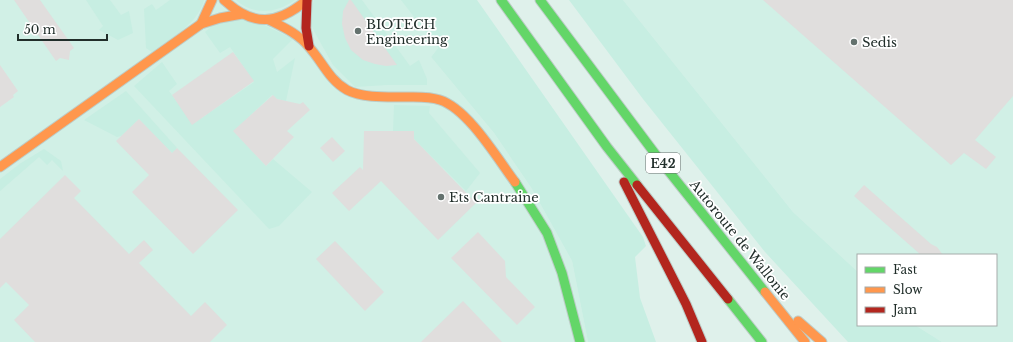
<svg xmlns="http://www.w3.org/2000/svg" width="1013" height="342" font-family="'Libre Baskerville',serif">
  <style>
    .built { fill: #d1f0e6 }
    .green { fill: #c7eee2 }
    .building { fill: #e0dedd }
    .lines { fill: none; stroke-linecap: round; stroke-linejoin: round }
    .fast-casing { stroke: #bdccc7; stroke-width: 11 }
    .slow-casing { stroke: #bdccc7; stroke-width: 11 }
    .jam-casing { stroke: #bdccc7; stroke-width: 11 }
    .fast { stroke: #63d668; stroke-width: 9 }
    .slow { stroke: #ff974d; stroke-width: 9 }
    .jam { stroke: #b3261e; stroke-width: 9 }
    .poi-dot { fill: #64726e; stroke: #fff; stroke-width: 1.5 }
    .labels { text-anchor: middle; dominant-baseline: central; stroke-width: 3.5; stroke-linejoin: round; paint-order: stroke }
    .shield { fill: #fff; stroke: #646d6a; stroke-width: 1 }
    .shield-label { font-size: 12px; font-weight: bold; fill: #212e2a }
    .poi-label { font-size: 13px; fill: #212e2a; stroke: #fff; text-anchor: start }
    .street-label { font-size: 13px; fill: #212e2a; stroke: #fff }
  </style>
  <rect width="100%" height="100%" fill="#dff1eb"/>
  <g class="built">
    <polygon points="0,0 402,0 438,48 431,57 494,133 532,189 572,261 588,342 0,342"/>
    <polygon points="623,0 1013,0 1013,342 942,342 915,325 996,325 996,255 858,255 858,272 793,212"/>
  </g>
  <g class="green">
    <polygon points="86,0 110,0 121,15 129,11 133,33 118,40 99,30 103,26"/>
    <path d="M170 0H204C198 24 171 38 152 52L146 48 144 9 152 4 156 10Z"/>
    <path d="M236 0H295C277 13 254 16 236 0Z"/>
    <polygon points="314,0 362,0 410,66 419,60 427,79 427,85 387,85 355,87 333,65 314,31 309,19"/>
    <polygon points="401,0 477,0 643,237 646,246 635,257 640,298 656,342 588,342 572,261 532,189 494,133 431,57 438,48"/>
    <polygon points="569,0 623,0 793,212 858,272 858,325 915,325 942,342 848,342 765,252 643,99"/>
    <polygon points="242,14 293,39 273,59 277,72 295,58 286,101 277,99 272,95 234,131 266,166 273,159 312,192 279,226 269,229 134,86 162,62 177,84 169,91 193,124 254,82 230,47 220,53 205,32 220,18"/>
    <polygon points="126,91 177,148 172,153 139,119 121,136 117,137 84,120"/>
    <polygon points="394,105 430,106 429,113 480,173 466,191 414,139 414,131 393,131"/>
    <polygon points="44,149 61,161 63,171 52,160 47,165 39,157 0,191 0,179 21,163"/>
  </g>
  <g class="building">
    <polygon points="14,0 40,0 74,48 70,51 69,60 60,58 56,61"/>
    <polygon points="349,0 351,0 397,65 386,66 375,64 363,60 351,50 345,38 342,24 343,11"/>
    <polygon points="763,0 1013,0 1013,96 975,140 996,157 986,169 964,153 951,165"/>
    <polygon points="233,52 254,81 192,125 172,95"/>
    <polygon points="0,65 18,91 13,95 14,97 0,107"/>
    <polygon points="273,95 277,99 300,104 303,102 310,110 287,131 294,137 266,166 233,131"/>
    <polygon points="139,119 172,153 177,148 238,210 193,254 132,192 149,175 116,141"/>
    <polygon points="364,131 414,131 414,139 476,203 438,240 381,181 349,211 332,193 360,167 363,170"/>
    <polygon points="332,137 345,151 333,162 320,148"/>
    <polygon points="65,175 81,191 74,198 129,254 144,240 153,250 139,263 191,316 205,302 227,325 210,342 35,342 14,320 29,305 6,282 0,288 0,239"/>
    <polygon points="864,185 931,244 937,247 943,255 921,255 854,196"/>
    <polygon points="478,232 505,261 506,277 535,307 517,325 451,258"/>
    <polygon points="335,241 384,292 365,311 316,259"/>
    <polygon points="463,301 502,342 421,342"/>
  </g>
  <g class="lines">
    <defs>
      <g id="fast">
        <polyline points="501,0 607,147 637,185"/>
        <polyline points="540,0 659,159 765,292"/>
        <polyline points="515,182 547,233 562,273 580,342"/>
        <polyline points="728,299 762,342"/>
      </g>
      <g id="slow">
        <path d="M224 0C253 27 277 25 307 0"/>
        <path d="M269 20C283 27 299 34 309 47 322 61 329 80 347 90 362 98 387 97 404 97 415 97 429 96 440 100 468 109 497 158 515 182"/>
        <polyline points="201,24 212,0"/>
        <polyline points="0,167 201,24 220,18 242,14"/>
        <polyline points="765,292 805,342"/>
        <polyline points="798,321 822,342"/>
      </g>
      <g id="jam">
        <polyline points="307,0 306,28 309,46"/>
        <polyline points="624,182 686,304 702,342"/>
        <polyline points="637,185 728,299"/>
      </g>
    </defs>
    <use href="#fast" class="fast-casing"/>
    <use href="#slow" class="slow-casing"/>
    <use href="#jam" class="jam-casing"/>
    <use href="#fast" class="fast"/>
    <use href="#slow" class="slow"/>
    <use href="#jam" class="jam"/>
  </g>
  <g class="poi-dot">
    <circle cx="358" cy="31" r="4"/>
    <circle cx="854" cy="42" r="4"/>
    <circle cx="441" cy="197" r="4"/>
  </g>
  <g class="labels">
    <rect class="shield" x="646" y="153" width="34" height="20" rx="3"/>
    <g class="shield-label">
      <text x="663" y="163">E42</text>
    </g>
    <g class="poi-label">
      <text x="366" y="24">BIOTECH<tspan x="366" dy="15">Engineering</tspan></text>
      <text x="862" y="42">Sedis</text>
      <text x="449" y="197">Ets Cantraine</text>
    </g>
    <g class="street-label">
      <text transform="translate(740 240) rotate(51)">Autoroute de Wallonie</text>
    </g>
  </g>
  <rect x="857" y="254" width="140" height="72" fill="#ffffff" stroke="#a6abaa"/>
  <rect x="865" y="267" width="20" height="6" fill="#63d668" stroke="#a6abaa"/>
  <text x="893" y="274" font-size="12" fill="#212e2a">Fast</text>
  <rect x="865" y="287" width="20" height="6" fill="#ff974d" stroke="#a6abaa"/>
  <text x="893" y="294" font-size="12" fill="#212e2a">Slow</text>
  <rect x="865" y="307" width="20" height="6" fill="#b3261e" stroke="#a6abaa"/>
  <text x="893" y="314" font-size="12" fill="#212e2a">Jam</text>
  <path d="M18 34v6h89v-6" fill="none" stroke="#212e2a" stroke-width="2"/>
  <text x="24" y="34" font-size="12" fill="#212e2a" stroke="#ffffff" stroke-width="3" paint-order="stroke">50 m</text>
</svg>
